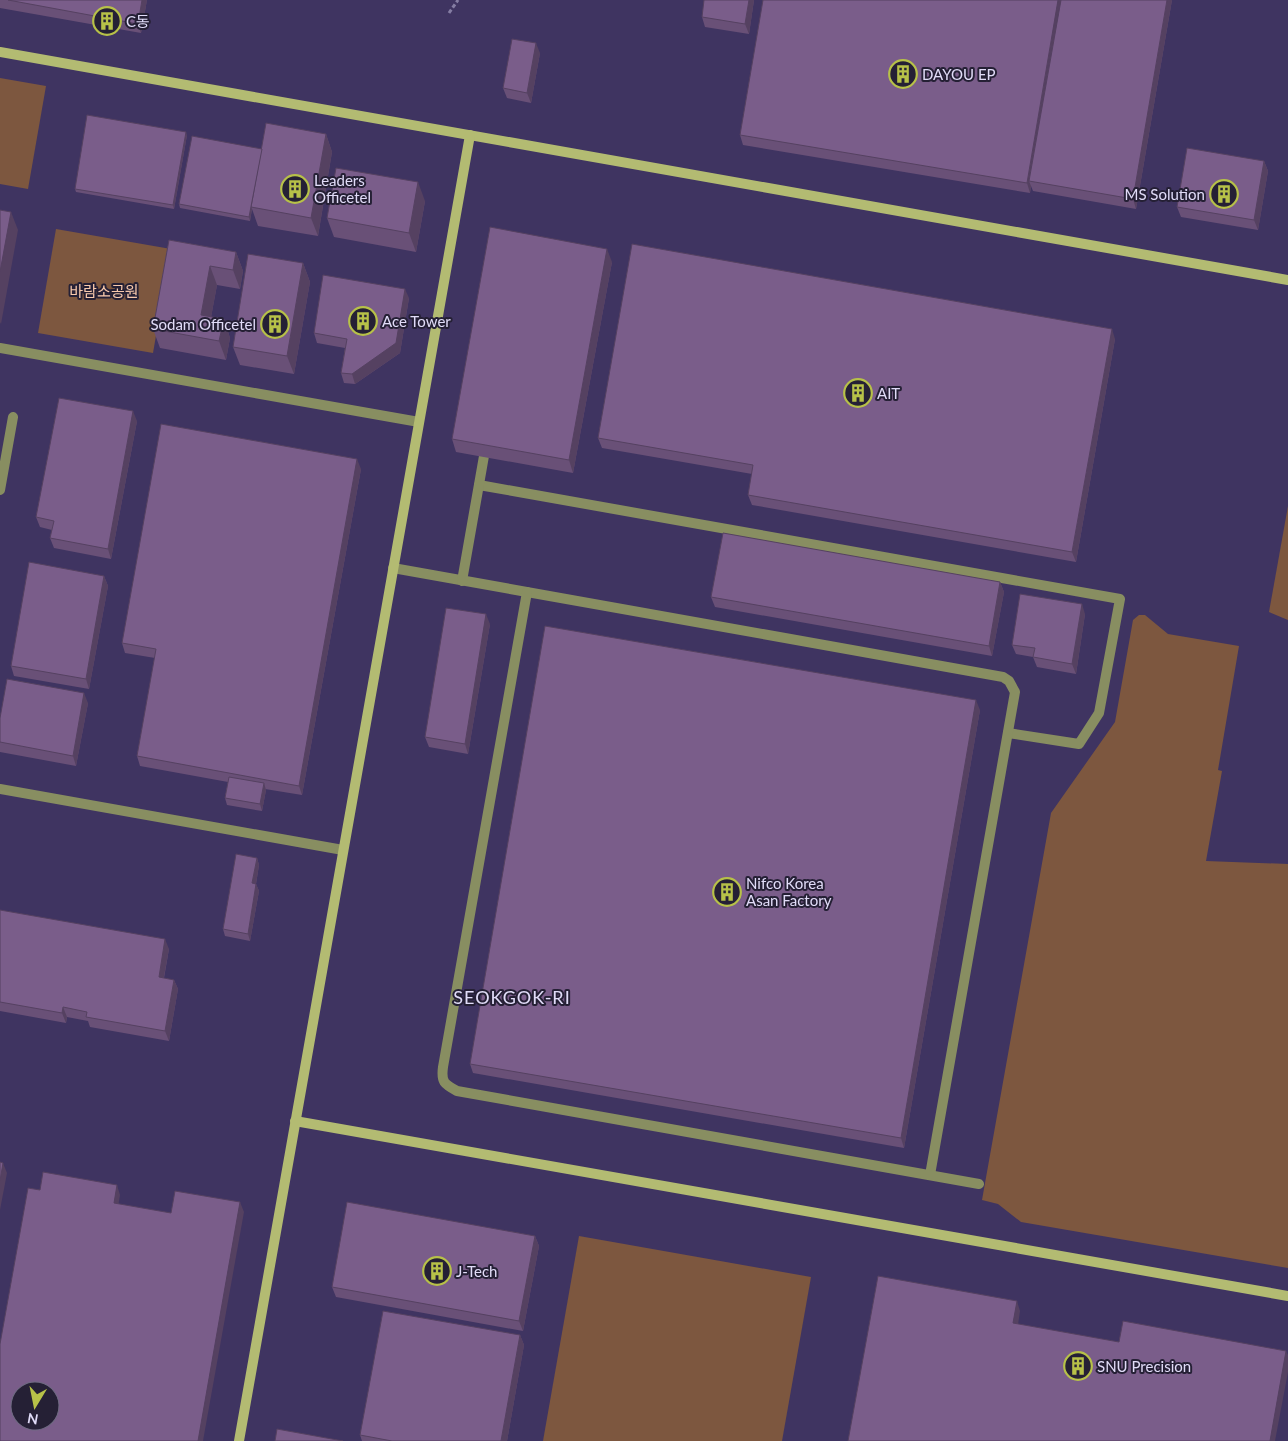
<svg xmlns="http://www.w3.org/2000/svg" width="1288" height="1441" font-family="Lato,'Noto Sans KR',sans-serif">
  <style>
    .green { fill: #7d573f }
    .lines { fill: none; stroke-linecap: round; stroke-linejoin: round }
    .path { stroke: #857da3; stroke-width: 3; stroke-dasharray: 4 2.5; stroke-linecap: butt }
    .lane { stroke: #888e61; stroke-width: 10 }
    .street { stroke: #888e61; stroke-width: 10 }
    .secondary { stroke: #b3bb72; stroke-width: 10 }
    .wall { fill: #695077 }
    .shaded-wall { fill: #554161 }
    .building { fill: #7a5d8a; stroke: #554161; fill-rule: evenodd }
    .labels { text-anchor: middle; dominant-baseline: central; stroke-width: 4; stroke-linejoin: round; paint-order: stroke }
    .poi-label { font-size: 15px; fill: #e1dcf8; stroke: #252035; text-anchor: start }
    .park-label { font-size: 15px; fill: #f9caad; stroke: #252035 }
    .quarter-label { font-size: 18px; letter-spacing: 1px; fill: #e1dcf8; stroke: #252035 }
  </style>
  <rect width="100%" height="100%" fill="#3f3461"/>
  <g class="green">
    <polygon points="0,78 46,86 28,189 0,184"/>
    <polygon points="56,229 171,249 153,353 38,333"/>
    <polygon points="1288,506 1288,620 1269,612"/>
    <polygon points="1139,615 1145,615 1168,634 1239,646 1218,770 1222,771 1206,861 1288,864 1288,1268 1021,1222 998,1204 982,1200 1051,813 1115,722 1133,620"/>
    <polygon points="579,1236 811,1277 782,1441 543,1441"/>
  </g>
  <g class="lines">
    <polyline class="path" points="449,13 458,0"/>
    <g class="lane">
      <polyline points="479,485 1120,599 1099,713 1079,744 1008,733"/>
      <polyline points="0,490 13,417"/>
      <polyline points="393,568 1003,677 1009,681 1015,692 930,1175"/>
      <polyline points="462,581 484,456"/>
      <path d="M527 592 443 1067C441 1082 444 1084 457 1091L979 1184"/>
      <polyline points="0,789 343,850"/>
    </g>
    <polyline class="street" points="0,348 419,422"/>
    <g class="secondary">
      <polyline points="0,52 1288,280"/>
      <polyline points="295,1121 1288,1296"/>
      <polyline points="239,1441 470,135"/>
    </g>
  </g>
  <g class="wall">
    <polygon points="0,0 147,0 141,33 0,8"/>
    <polygon points="754,0 749,34 705,27 702,17"/>
    <polygon points="1172,0 1136,209 1033,191 1031,186 1030,193 743,145 740,135"/>
    <polygon points="540,53 531,103 507,98 503,88"/>
    <polygon points="326,134 332,152 318,236 258,226 252,209 250,221 180,208 179,204 262,149"/>
    <polygon points="187,135 174,209 76,192 75,189"/>
    <polygon points="1264,161 1268,171 1258,230 1181,217 1177,207"/>
    <polygon points="425,201 416,252 334,237 327,218"/>
    <polygon points="169,240 236,252 243,271 240,289 217,285 211,317 224,319 230,338 226,360 160,348 153,329"/>
    <polygon points="612,262 573,473 456,452 452,439"/>
    <polygon points="303,263 310,282 294,374 240,365 233,347"/>
    <polygon points="409,298 400,353 355,384 344,383 341,373 345,348 317,343 314,333"/>
    <polygon points="1115,339 1076,562 752,505 748,495 752,474 602,448 598,438"/>
    <polygon points="137,421 111,559 54,548 50,538 52,530 40,527 36,517"/>
    <polygon points="361,469 302,795 265,789 266,790 262,811 227,805 225,798 228,782 140,766 137,756 155,658 125,653 122,643"/>
    <polygon points="104,576 108,586 89,689 14,676 11,666"/>
    <polygon points="1000,582 1004,592 992,656 715,607 711,597"/>
    <polygon points="1085,614 1076,674 1037,667 1033,657 1016,654 1012,645"/>
    <polygon points="490,624 468,754 429,747 425,737"/>
    <polygon points="88,703 76,766 0,752 0,718"/>
    <polygon points="980,710 904,1148 473,1073 470,1064"/>
    <polygon points="257,858 259,865 256,884 259,891 250,941 225,936 223,929"/>
    <polygon points="0,910 169,949 164,978 174,980 178,989 169,1041 90,1027 88,1021 67,1017 66,1023 0,1011"/>
    <polygon points="535,1236 539,1246 523,1331 336,1297 332,1287"/>
    <polygon points="520,1335 524,1345 507,1441 362,1441 360,1435"/>
  </g>
  <g class="shaded-wall">
    <polygon points="142,0 147,0 141,33 138,24"/>
    <polygon points="749,0 754,0 749,34 745,24"/>
    <polygon points="1058,0 1061,0 1029,181 1031,186 1030,193 1027,183"/>
    <polygon points="1167,0 1172,0 1136,209 1133,199"/>
    <polygon points="536,43 540,53 531,103 527,93"/>
    <polygon points="186,132 187,135 174,209 173,205"/>
    <polygon points="326,134 332,152 318,236 311,218"/>
    <polygon points="262,149 251,207 252,209 250,221 249,217"/>
    <polygon points="1264,161 1268,171 1258,230 1254,220"/>
    <polygon points="418,182 425,201 416,252 409,233"/>
    <polygon points="11,212 18,230 1,324 0,322 0,272"/>
    <polygon points="607,249 612,262 573,473 569,460"/>
    <polygon points="236,252 243,271 240,289 233,270"/>
    <polygon points="303,263 310,282 294,374 287,356"/>
    <polygon points="210,266 217,285 208,334 201,315"/>
    <polygon points="405,289 409,298 400,353 355,384 352,374"/>
    <polygon points="224,319 230,338 226,360 219,341"/>
    <polygon points="1112,329 1115,339 1076,562 1072,552"/>
    <polygon points="133,411 137,421 111,559 108,549"/>
    <polygon points="357,459 361,469 302,795 299,786"/>
    <polygon points="104,576 108,586 89,689 86,679"/>
    <polygon points="1000,582 1004,592 992,656 989,646"/>
    <polygon points="1082,604 1085,614 1076,674 1072,664"/>
    <polygon points="486,614 490,624 468,754 465,744"/>
    <polygon points="84,693 88,703 76,766 73,756"/>
    <polygon points="976,700 980,710 904,1148 901,1138"/>
    <polygon points="264,783 266,790 262,811 260,804"/>
    <polygon points="257,858 259,865 255,890 252,883"/>
    <polygon points="256,884 259,891 250,941 248,934"/>
    <polygon points="165,939 169,949 162,987 159,977"/>
    <polygon points="174,980 178,989 169,1041 165,1031"/>
    <polygon points="63,1007 67,1017 66,1023 62,1013"/>
    <polygon points="3,1163 7,1173 0,1210 0,1181"/>
    <polygon points="117,1185 120,1195 117,1213 114,1203"/>
    <polygon points="240,1202 244,1212 203,1441 198,1441"/>
    <polygon points="535,1236 539,1246 523,1331 519,1321"/>
    <polygon points="1017,1301 1020,1311 1017,1332 1013,1323"/>
    <polygon points="520,1335 524,1345 507,1441 501,1441"/>
    <polygon points="1286,1351 1288,1355 1288,1372 1275,1441 1270,1441"/>
  </g>
  <g class="building">
    <polygon points="8,0 142,0 138,24"/>
    <polygon points="704,0 749,0 745,24 702,17"/>
    <polygon points="763,0 1058,0 1027,183 740,135"/>
    <polygon points="1061,0 1167,0 1133,199 1029,181"/>
    <polygon points="512,39 536,43 527,93 503,88"/>
    <polygon points="87,115 186,132 173,205 75,189"/>
    <polygon points="266,123 326,134 311,218 251,207"/>
    <polygon points="192,136 262,149 249,217 179,204"/>
    <polygon points="1187,148 1264,161 1254,220 1177,207"/>
    <polygon points="336,168 418,182 409,233 327,218"/>
    <polygon points="0,210 11,212 0,272"/>
    <polygon points="490,227 607,249 569,460 452,439"/>
    <polygon points="169,240 236,252 233,270 210,266 201,315 224,319 219,341 153,329"/>
    <polygon points="632,244 1112,329 1072,552 748,495 753,465 598,438"/>
    <polygon points="248,254 303,263 287,356 233,347"/>
    <polygon points="323,275 405,289 396,343 352,374 341,373 347,339 314,333"/>
    <polygon points="59,398 133,411 108,549 50,538 54,521 36,517"/>
    <polygon points="161,424 357,459 299,786 137,756 156,649 122,643"/>
    <polygon points="723,533 1000,582 989,646 711,597"/>
    <polygon points="29,562 104,576 86,679 11,666"/>
    <polygon points="1020,594 1082,604 1072,664 1033,657 1035,648 1012,645"/>
    <polygon points="446,608 486,614 465,744 425,737"/>
    <polygon points="545,626 976,700 901,1138 470,1064"/>
    <polygon points="7,679 84,693 73,756 0,742 0,718"/>
    <polygon points="229,777 264,783 260,804 225,798"/>
    <polygon points="236,854 257,858 252,883 256,884 248,934 223,929"/>
    <polygon points="0,910 165,939 159,977 174,980 165,1031 86,1017 87,1012 63,1007 62,1013 0,1002"/>
    <polygon points="0,1162 3,1163 0,1181"/>
    <path d="M43 1172 117 1185 114 1203 171 1213 175 1191 240 1202 198 1441H0V1344L28 1188 40 1190ZM20 1391H50V1421H20Z"/>
    <polygon points="347,1202 535,1236 519,1321 332,1287"/>
    <polygon points="878,1276 1017,1301 1013,1323 1119,1342 1123,1321 1286,1351 1270,1441 848,1441"/>
    <polygon points="383,1311 520,1335 501,1441 392,1441 360,1435"/>
    <polygon points="277,1429 343,1441 275,1441"/>
  </g>
  <defs>
    <symbol id="building-ring" viewBox="-11 -11 22 22"><circle r="9.5" fill="#252035" stroke="#b7c148" stroke-width="1.5"/><path d="M-4-6H4V6H1V3H-1V6H-4ZM-2.5-4.3h1.7v1.8h-1.7ZM.8-4.3h1.7v1.8H.8ZM-2.5-1h1.7V.8h-1.7ZM.8-1h1.7V.8H.8Z" fill="#b7c148"/></symbol>
  </defs>
  <g fill-rule="evenodd">
    <use href="#building-ring" x="91" y="5" width="32" height="32"/>
    <use href="#building-ring" x="887" y="58" width="32" height="32"/>
    <use href="#building-ring" x="279" y="173" width="32" height="32"/>
    <use href="#building-ring" x="1208" y="178" width="32" height="32"/>
    <use href="#building-ring" x="347" y="305" width="32" height="32"/>
    <use href="#building-ring" x="259" y="308" width="32" height="32"/>
    <use href="#building-ring" x="842" y="377" width="32" height="32"/>
    <use href="#building-ring" x="711" y="876" width="32" height="32"/>
    <use href="#building-ring" x="421" y="1255" width="32" height="32"/>
    <use href="#building-ring" x="1062" y="1350" width="32" height="32"/>
  </g>
  <g class="labels">
    <g class="poi-label">
      <text x="126" y="21">C동</text>
      <text x="922" y="74">DAYOU EP</text>
      <text x="314" y="180">Leaders<tspan x="314" dy="17">Officetel</tspan></text>
      <text x="1205" y="194" text-anchor="end">MS Solution</text>
      <text x="382" y="321">Ace Tower</text>
      <text x="256" y="324" text-anchor="end">Sodam Officetel</text>
      <text x="877" y="393">AIT</text>
      <text x="746" y="883">Nifco Korea<tspan x="746" dy="17">Asan Factory</tspan></text>
      <text x="456" y="1271">J-Tech</text>
      <text x="1097" y="1366">SNU Precision</text>
    </g>
    <g class="park-label">
      <text x="104" y="291">바람소공원</text>
    </g>
    <g class="quarter-label">
      <text x="512" y="997">SEOKGOK-RI</text>
    </g>
  </g>
  <g transform="translate(35 1406) rotate(190)"><circle r="24" fill="#252035" stroke="#706b83"/>
  <path d="M0-4L9 19L0 12L-9 19Z" fill="#b7c148"/>
  <text y="-8" font-size="14" font-weight="bold" text-anchor="middle" fill="#e1dcf8">N</text>
  </g>
</svg>
